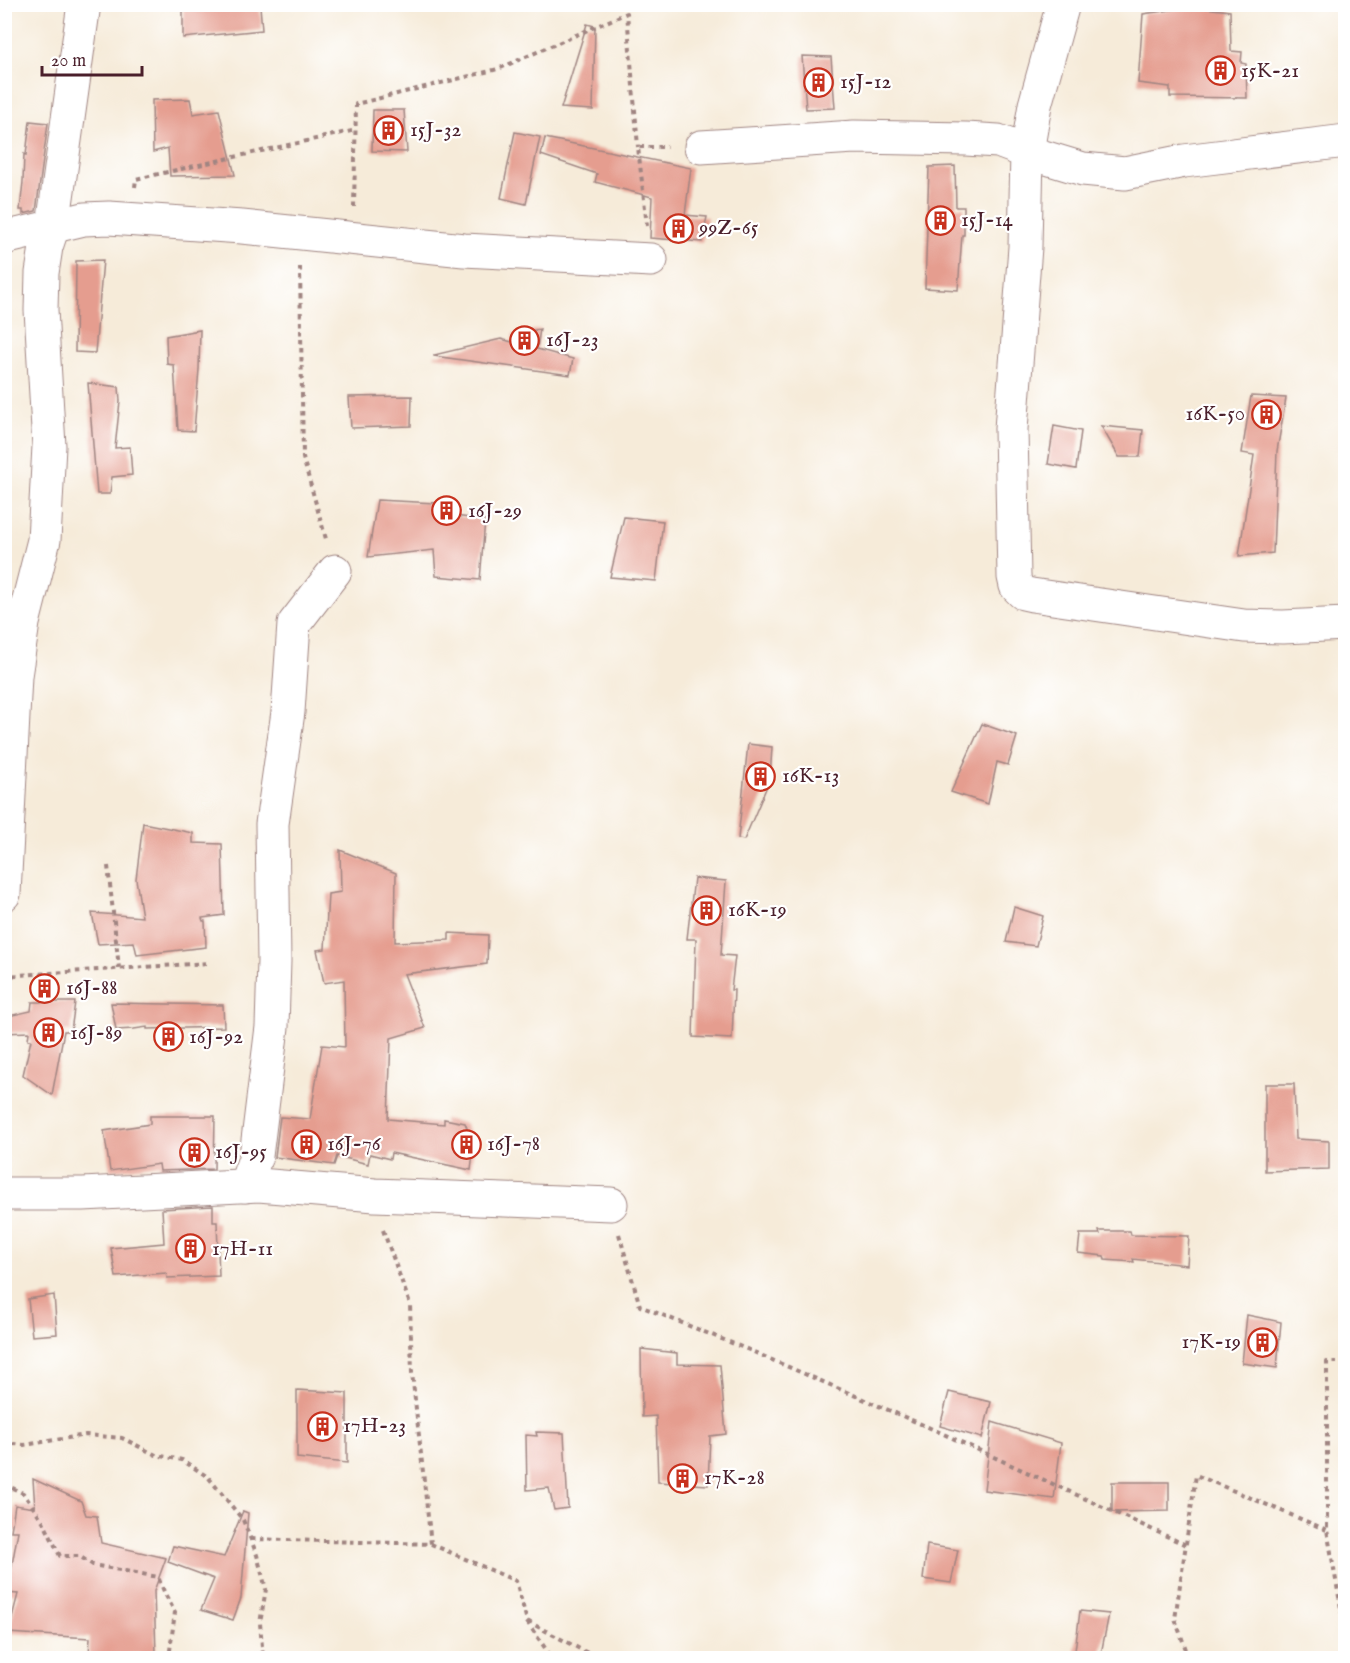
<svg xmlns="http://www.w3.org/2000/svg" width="1350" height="1663" font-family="'IM FELL English',serif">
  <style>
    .building { fill: #e59d8f }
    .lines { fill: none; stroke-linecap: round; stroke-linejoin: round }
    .minor-casing { stroke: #a08582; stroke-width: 35 }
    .path { stroke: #a08582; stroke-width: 4; stroke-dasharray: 4.5 4.5; stroke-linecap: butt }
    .minor { stroke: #fff; stroke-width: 33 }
    .labels { text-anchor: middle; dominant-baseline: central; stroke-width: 4.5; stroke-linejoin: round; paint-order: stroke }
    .poi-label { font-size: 21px; fill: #4a1f2b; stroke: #fff; text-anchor: start }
  </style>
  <rect width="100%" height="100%" fill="#fff"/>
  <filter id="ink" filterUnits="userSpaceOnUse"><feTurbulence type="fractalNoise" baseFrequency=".0167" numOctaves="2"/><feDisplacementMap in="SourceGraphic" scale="12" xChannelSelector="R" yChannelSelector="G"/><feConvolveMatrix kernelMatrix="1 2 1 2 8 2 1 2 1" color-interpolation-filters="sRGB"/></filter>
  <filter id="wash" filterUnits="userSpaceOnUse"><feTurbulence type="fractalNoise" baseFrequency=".008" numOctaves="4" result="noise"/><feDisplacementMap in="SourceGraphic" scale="24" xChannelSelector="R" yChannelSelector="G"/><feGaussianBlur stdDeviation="1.35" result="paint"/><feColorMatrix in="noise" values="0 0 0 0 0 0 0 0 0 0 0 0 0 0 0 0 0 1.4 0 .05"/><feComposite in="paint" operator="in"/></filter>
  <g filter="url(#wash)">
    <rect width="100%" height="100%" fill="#f6ebd9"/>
    <g id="blocks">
      <g class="building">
        <polygon points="183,5 260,6 262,30 183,38"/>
        <polygon points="1177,5 1230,11 1231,51 1242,52 1241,63 1246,64 1247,98 1170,97 1170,87 1138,83 1143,14 1177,9"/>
        <polygon points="587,24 595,26 593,110 561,108"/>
        <polygon points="802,56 831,57 835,108 806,109"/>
        <polygon points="190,99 193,114 219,110 235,175 170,176 168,148 153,152 152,100"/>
        <polygon points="373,110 404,110 407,152 372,151"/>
        <polygon points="30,121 48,123 36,211 23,214 23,210 20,210 23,182 24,154 26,155"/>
        <polygon points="515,132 540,137 526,204 501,198"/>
        <polygon points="545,138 691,168 685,215 707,217 702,242 650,238 652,197 595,182 597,174 541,155"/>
        <polygon points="955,166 956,207 964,207 964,235 962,235 958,290 925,288 929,167"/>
        <polygon points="103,260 95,353 75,352 76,261"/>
        <polygon points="540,329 537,349 573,359 570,375 434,356 434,355 501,339 512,342 513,335"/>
        <polygon points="200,330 199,369 194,431 178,430 174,365 167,364 166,336"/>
        <polygon points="88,383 119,387 120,401 115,448 130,447 132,475 112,477 110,494 97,494"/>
        <polygon points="412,396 411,426 351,428 349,397"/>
        <polygon points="1251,396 1286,398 1277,451 1273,553 1239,556 1254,455 1242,453"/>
        <polygon points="1054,426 1081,431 1076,469 1048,464"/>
        <polygon points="1101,426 1143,430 1140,457 1119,457"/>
        <polygon points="377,500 455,504 455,516 485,520 480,580 436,576 434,550 368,557"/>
        <polygon points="624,517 663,521 656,581 610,577"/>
        <polygon points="982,724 1017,736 1008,765 997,762 988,804 951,792"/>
        <polygon points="748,744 772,747 770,779 744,840 738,839"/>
        <polygon points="143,823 193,833 193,843 222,844 224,915 202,918 203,921 205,921 206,947 137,955 134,942 98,944 92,913 142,917 136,879"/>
        <polygon points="340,850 396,873 395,942 449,940 449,933 488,935 487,964 404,974 425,1028 391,1038 388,1119 444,1124 444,1119 465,1123 474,1146 471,1170 391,1153 390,1159 370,1154 368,1164 337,1156 334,1165 275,1157 280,1117 310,1119 322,1045 345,1047 344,980 324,983 317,950 325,949 328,894 341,892"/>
        <polygon points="694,878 726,881 721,955 735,956 731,990 734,990 732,1039 693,1037 696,939 687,939"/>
        <polygon points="1014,907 1043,916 1036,946 1006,942"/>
        <polygon points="32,1002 75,1002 71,1031 64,1031 52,1095 23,1075 31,1040 28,1040 29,1032 4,1033 4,1017 31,1011"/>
        <polygon points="111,1003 223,1005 224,1027 147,1029 147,1027 134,1029 116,1030"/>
        <polygon points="1265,1084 1294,1084 1296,1139 1329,1141 1329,1169 1265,1171"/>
        <polygon points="150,1116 215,1116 214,1169 160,1171 159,1164 110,1171 104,1131 150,1124"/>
        <polygon points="213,1206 213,1222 217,1222 219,1276 167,1278 166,1273 116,1277 111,1248 164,1243 162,1209"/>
        <polygon points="1099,1231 1130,1231 1131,1235 1189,1236 1187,1265 1133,1259 1134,1262 1105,1260 1104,1256 1078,1253 1080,1234 1100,1234"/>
        <polygon points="54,1295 57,1334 32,1336 28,1299"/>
        <polygon points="1247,1315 1281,1322 1277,1368 1242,1363"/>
        <polygon points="641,1349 677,1353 677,1364 720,1365 726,1434 710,1436 708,1485 658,1482 656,1416 642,1417"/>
        <polygon points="297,1390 347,1393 347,1463 297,1458"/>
        <polygon points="949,1392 991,1402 982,1438 940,1426"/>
        <polygon points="992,1422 1061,1443 1054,1499 984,1490"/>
        <polygon points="536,1432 564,1433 568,1508 554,1510 549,1488 527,1490 526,1435 537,1436"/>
        <polygon points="33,1479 81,1501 86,1515 97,1516 101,1543 166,1558 154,1591 156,1654 129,1654 129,1658 89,1655 90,1638 8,1633 18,1594 7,1593 18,1531 11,1531 15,1505 35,1508"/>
        <polygon points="1112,1482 1169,1482 1169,1511 1112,1512"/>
        <polygon points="243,1511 248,1513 241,1598 233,1620 201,1610 214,1579 168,1562 173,1546 224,1557"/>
        <polygon points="927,1545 958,1550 951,1583 923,1579"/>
        <polygon points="1080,1611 1109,1614 1100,1659 1074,1659"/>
      </g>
    </g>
  </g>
  <g filter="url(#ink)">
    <use href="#blocks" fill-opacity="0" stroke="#a08582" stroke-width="1.5"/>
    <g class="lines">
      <defs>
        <g id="minor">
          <polyline points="1063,4 1035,105 1027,152 1025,247 1011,429 1014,577 1016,586 1023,593 1032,595 1244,626 1283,627 1346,624"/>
          <polyline points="701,147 854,137 966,139 998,141 1027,152 1083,169 1125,173 1184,161 1346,141"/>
          <polyline points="4,238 84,219 109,218 242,227 464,250 651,260"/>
          <polyline points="4,894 15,676 23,623 44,540 49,446 41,310 42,273 46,247 53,226 84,4"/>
          <polyline points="245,1186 256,1156 272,1027 274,961 272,824 288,712 294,624 335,571"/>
          <polyline points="4,1194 83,1194 259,1185 375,1195 611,1204"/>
        </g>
      </defs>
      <use href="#minor" class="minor-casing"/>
      <g class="path">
        <polyline points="135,187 136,179 356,130"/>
        <polyline points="354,207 356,104 498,69 627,13 638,147"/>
        <polyline points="647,226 638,147 667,147"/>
        <polyline points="300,267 303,458 326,539"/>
        <polyline points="108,866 119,968"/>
        <polyline points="4,976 208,963"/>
        <polyline points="383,1230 410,1304 412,1373 431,1544"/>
        <polyline points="619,1234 640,1306 749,1350 937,1431 1186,1545"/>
        <polyline points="1346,1362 1327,1362 1327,1530 1346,1636"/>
        <polyline points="4,1443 24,1445 86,1435 122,1438 156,1455 182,1460 208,1477 243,1520 257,1555 266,1589 260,1623 263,1658"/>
        <polyline points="4,1484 23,1493 43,1521 60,1556 79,1556 93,1565 158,1577 165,1594 175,1612 169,1658"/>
        <polyline points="251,1539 431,1544 516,1581 527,1621 597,1658"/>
        <polyline points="527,1622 552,1658"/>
        <polyline points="1189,1658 1175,1619 1196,1475 1327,1530"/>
      </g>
      <use href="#minor" class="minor"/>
    </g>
  </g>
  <defs>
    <symbol id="building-ring" viewBox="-11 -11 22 22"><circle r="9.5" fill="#fff" stroke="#c8321e" stroke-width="1.5"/><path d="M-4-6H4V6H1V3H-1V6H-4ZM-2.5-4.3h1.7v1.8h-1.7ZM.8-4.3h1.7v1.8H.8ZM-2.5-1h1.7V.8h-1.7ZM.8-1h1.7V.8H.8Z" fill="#c8321e"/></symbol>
  </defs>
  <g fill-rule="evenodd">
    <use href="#building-ring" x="1204" y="54" width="33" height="33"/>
    <use href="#building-ring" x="802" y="66" width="33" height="33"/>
    <use href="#building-ring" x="372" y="114" width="33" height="33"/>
    <use href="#building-ring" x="924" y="204" width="33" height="33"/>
    <use href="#building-ring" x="662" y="212" width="33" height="33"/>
    <use href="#building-ring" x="508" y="324" width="33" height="33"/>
    <use href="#building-ring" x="1250" y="398" width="33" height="33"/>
    <use href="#building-ring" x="430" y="494" width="33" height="33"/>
    <use href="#building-ring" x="744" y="760" width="33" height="33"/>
    <use href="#building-ring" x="690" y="894" width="33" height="33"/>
    <use href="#building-ring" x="28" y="972" width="33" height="33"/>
    <use href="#building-ring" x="32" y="1016" width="33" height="33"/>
    <use href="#building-ring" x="152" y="1020" width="33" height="33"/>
    <use href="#building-ring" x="290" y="1128" width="33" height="33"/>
    <use href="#building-ring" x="450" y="1128" width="33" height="33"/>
    <use href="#building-ring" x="178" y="1136" width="33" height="33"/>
    <use href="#building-ring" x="174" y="1232" width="33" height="33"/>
    <use href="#building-ring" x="1246" y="1326" width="33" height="33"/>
    <use href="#building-ring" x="306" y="1410" width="33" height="33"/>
    <use href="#building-ring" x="666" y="1462" width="33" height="33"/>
  </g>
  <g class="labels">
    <g class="poi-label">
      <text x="1241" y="71">15K-21</text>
      <text x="840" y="82">15J-12</text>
      <text x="410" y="130">15J-32</text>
      <text x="961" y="220">15J-14</text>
      <text x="699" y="228">99Z-65</text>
      <text x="546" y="340">16J-23</text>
      <text x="1245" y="414" text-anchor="end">16K-50</text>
      <text x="468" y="511">16J-29</text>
      <text x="782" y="776">16K-13</text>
      <text x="728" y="910">16K-19</text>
      <text x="66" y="988">16J-88</text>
      <text x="70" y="1033">16J-89</text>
      <text x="189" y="1037">16J-92</text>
      <text x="327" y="1144">16J-76</text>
      <text x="487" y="1144">16J-78</text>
      <text x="215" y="1152">16J-95</text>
      <text x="212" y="1249">17H-11</text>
      <text x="1241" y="1342" text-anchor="end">17K-19</text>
      <text x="343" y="1426">17H-23</text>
      <text x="704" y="1478">17K-28</text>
    </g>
  </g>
  <rect width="1350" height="1663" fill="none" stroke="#fff" stroke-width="24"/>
  <path d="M42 66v9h100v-9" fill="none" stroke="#4a1f2b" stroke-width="3"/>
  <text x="51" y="66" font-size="18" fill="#4a1f2b" stroke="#ffffff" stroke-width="4.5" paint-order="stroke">20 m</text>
</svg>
